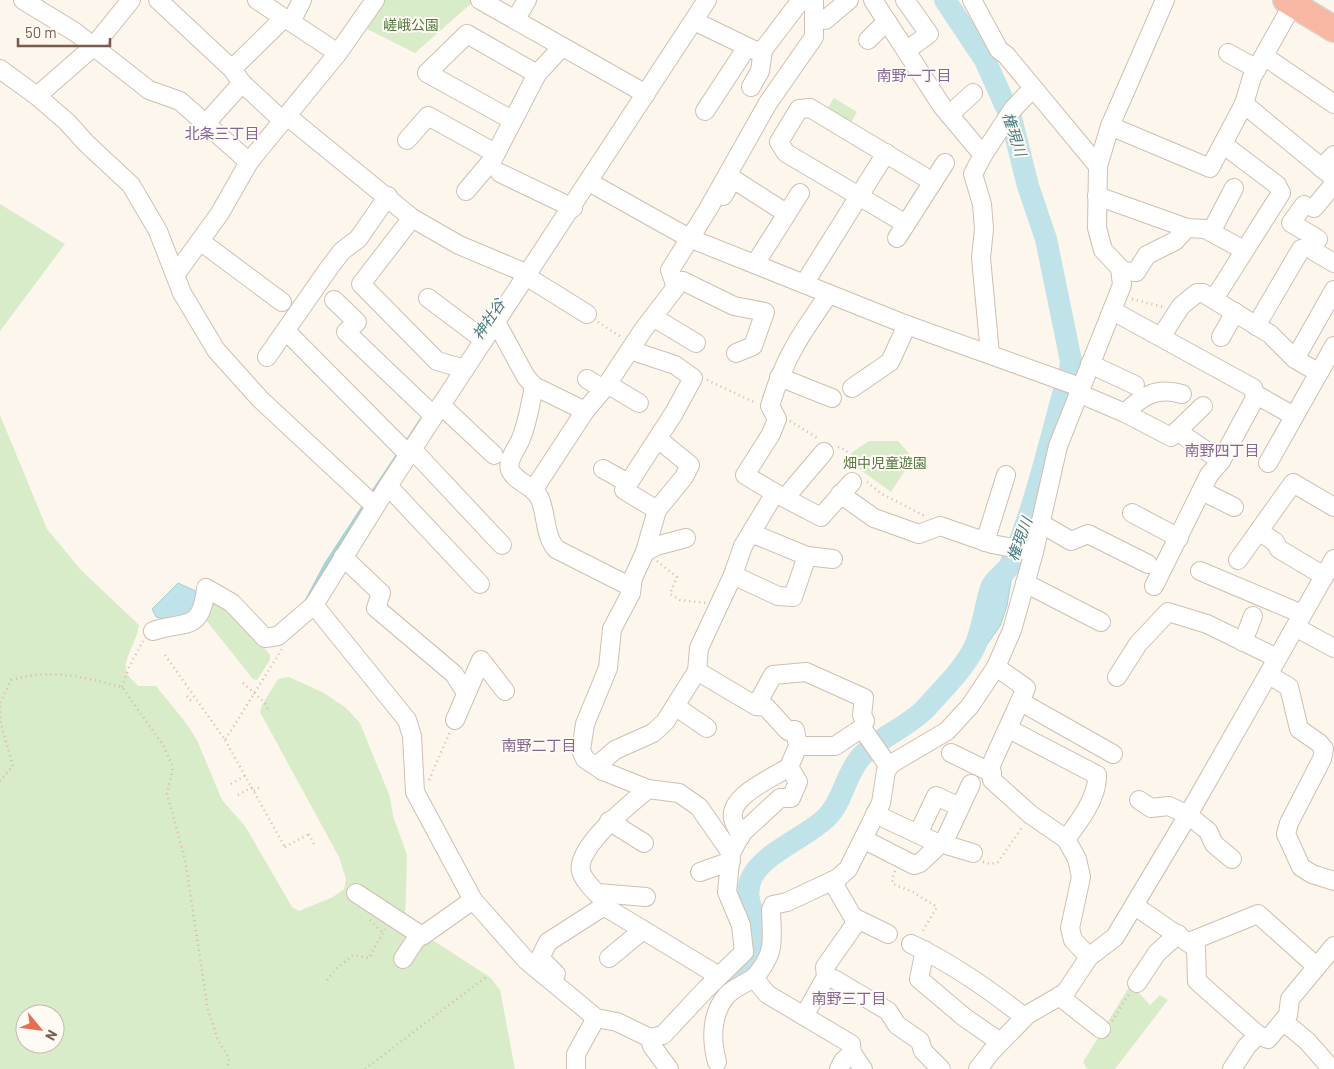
<svg xmlns="http://www.w3.org/2000/svg" width="1334" height="1069" font-family="Barlow,'Noto Sans JP',sans-serif">
  <style>
    .green { fill: #d8ecc9; fill-rule: evenodd }
    .water { fill: #bfe3e8; stroke: #a5d3da }
    .lines { fill: none; stroke-linecap: round; stroke-linejoin: round }
    .stream { stroke: #a5d3da; stroke-width: 4 }
    .river { stroke: #bfe3e8; stroke-width: 22 }
    .minor-casing { stroke: #d1beb0; stroke-width: 20 }
    .highway-casing { stroke: #dad1cd; stroke-width: 28 }
    .path { stroke: #d9b8a5; stroke-width: 2.5; stroke-dasharray: 1 4; stroke-linecap: butt }
    .minor { stroke: #fff; stroke-width: 18 }
    .highway { stroke: #f7b7a3; stroke-width: 25 }
    .labels { text-anchor: middle; dominant-baseline: central; stroke-width: 4; stroke-linejoin: round; paint-order: stroke }
    .park-label { font-size: 14px; fill: #537a41; stroke: #fffaf3 }
    .neighbourhood-label { font-size: 15px; fill: #846695; stroke: #fffaf3 }
    .water-label { font-size: 15px; font-style: italic; fill: #437c86; stroke: #fffaf3 }
  </style>
  <rect width="100%" height="100%" fill="#fdf6ec"/>
  <g class="green">
    <polygon points="385,0 475,0 415,53 365,28"/>
    <polygon points="834,98 857,112 849,126 825,112"/>
    <polygon points="0,204 65,244 0,331"/>
    <path d="M0 415 47 529 82 571 139 625C138 638 123 661 126 670 127 676 134 681 138 686H156L186 723 197 740 222 800 245 826 292 907 299 911 333 897 344 889 346 879 339 857 260 712 262 705 278 679 289 677 324 693 346 708 360 723 390 797 393 816 407 855 405 922 491 978 500 990 515 1069H0ZM25 1014H55V1044H25Z"/>
    <polygon points="869,441 898,441 913,458 891,492 858,468 851,453"/>
    <polygon points="214,599 239,616 270,655 270,660 257,680 253,679 205,619"/>
    <polygon points="1131,984 1150,1005 1160,995 1168,1000 1115,1069 1087,1069 1083,1062"/>
  </g>
  <g class="water">
    <polygon points="1003,569 1012,574 1007,606 1000,626 983,650 971,646 992,579"/>
    <polygon points="178,583 200,593 197,608 175,622 156,617 152,609"/>
  </g>
  <g class="lines">
    <g class="stream">
      <polyline points="406,443 421,420"/>
      <polyline points="371,495 399,453"/>
      <polyline points="306,602 326,564 366,503"/>
    </g>
    <path class="river" d="M735 982C749 975 765 952 761 936 755 915 741 896 753 875 767 851 807 837 827 817 843 801 845 776 860 758 878 737 907 728 926 708 943 689 964 669 975 646 983 628 985 606 991 588 994 579 1006 573 1010 565 1037 503 1051 434 1070 370L1071 361 1046 239 1028 186 1011 118 985 60 945 0"/>
    <defs>
      <g id="minor">
        <polyline points="23,0 75,32 149,90 180,101 249,162 220,213 176,274"/>
        <polyline points="158,0 232,69 242,83 283,121"/>
        <polyline points="257,0 284,18"/>
        <polyline points="480,0 646,94"/>
        <polyline points="873,0 942,106 983,155 973,174 982,204 984,229 981,258 990,354"/>
        <polyline points="905,0 929,34 907,50"/>
        <polyline points="972,0 999,50 1006,55 1098,166"/>
        <polyline points="515,20 527,0"/>
        <polyline points="825,20 849,0"/>
        <polyline points="694,21 756,51 763,50 801,0"/>
        <polyline points="291,22 338,53"/>
        <polyline points="868,40 887,21"/>
        <polyline points="1228,53 1257,69"/>
        <polyline points="1264,56 1334,104"/>
        <polyline points="0,69 37,96 67,122 86,143 131,185 158,231 182,293 216,350 260,399 375,506"/>
        <polyline points="232,69 284,18 291,22 302,0"/>
        <polyline points="751,87 760,71 763,50"/>
        <polyline points="37,96 93,47 131,0"/>
        <polyline points="1244,104 1334,178"/>
        <polyline points="705,111 747,47"/>
        <polyline points="949,115 973,93"/>
        <polyline points="287,116 412,218 459,245 528,274"/>
        <polyline points="512,120 427,73 467,34 537,74"/>
        <polyline points="207,122 242,83"/>
        <polyline points="1110,126 1210,168 1244,104 1252,77 1295,0"/>
        <polyline points="407,140 428,116 495,153"/>
        <polyline points="983,155 1013,109 1033,88"/>
        <polyline points="249,162 338,53 375,0"/>
        <polyline points="1321,168 1334,155"/>
        <polyline points="500,173 573,208"/>
        <polyline points="589,182 689,238 907,325 1080,387"/>
        <polyline points="466,191 493,159 537,74 562,47"/>
        <polyline points="723,196 733,179 786,213"/>
        <polyline points="1097,196 1187,228 1205,229 1244,250"/>
        <polyline points="1304,205 1291,223 1318,239 1312,250 1334,263"/>
        <polyline points="1314,208 1334,184"/>
        <polyline points="412,218 361,284 437,361 465,369"/>
        <polyline points="906,224 786,153 779,142 799,109 810,108 933,182"/>
        <polyline points="1211,232 1234,188"/>
        <polyline points="897,238 945,163"/>
        <polyline points="200,241 282,302"/>
        <polyline points="755,264 800,193"/>
        <polyline points="1121,271 1136,272 1147,255 1175,241 1187,228"/>
        <polyline points="526,276 587,314"/>
        <polyline points="674,281 683,281 734,306 765,312 753,346 736,353"/>
        <polyline points="804,284 886,153"/>
        <polyline points="428,298 484,340"/>
        <polyline points="1214,299 1281,193 1277,185 1224,145"/>
        <polyline points="334,300 357,322 346,332 434,416"/>
        <polyline points="1113,311 1253,388 1255,398 1221,461 1209,475 1154,586"/>
        <polyline points="653,317 696,343"/>
        <path d="M496 322 526 377 534 386C530 405 528 423 520 441 516 449 507 461 510 470 516 483 534 485 540 499 547 516 544 534 556 549L631 587"/>
        <polyline points="1256,326 1301,249"/>
        <polyline points="286,331 409,455"/>
        <polyline points="1161,337 1181,306 1197,293 1203,293 1270,334 1295,359 1319,373"/>
        <polyline points="1221,337 1235,312"/>
        <polyline points="630,350 675,365 693,378 674,413 624,490 657,510"/>
        <polyline points="267,357 329,268 342,251 358,239 388,196"/>
        <polyline points="1295,359 1334,290"/>
        <polyline points="1090,364 1135,385"/>
        <polyline points="779,377 832,398"/>
        <polyline points="587,379 603,389"/>
        <polyline points="607,384 639,403"/>
        <polyline points="534,386 585,411"/>
        <polyline points="852,388 890,362 907,325"/>
        <polyline points="1078,393 1125,413 1171,437 1177,431 1221,461"/>
        <polyline points="1255,394 1294,416"/>
        <polyline points="441,405 494,455"/>
        <path d="M1125 413C1143 395 1157 387 1182 394"/>
        <polyline points="1177,431 1203,406"/>
        <polyline points="412,449 502,545"/>
        <polyline points="1268,463 1334,346"/>
        <polyline points="603,469 628,483"/>
        <polyline points="388,486 480,584"/>
        <polyline points="534,489 585,411 606,386 643,330 676,287 670,270 707,211 768,103 814,37 814,0"/>
        <polyline points="1202,491 1234,507"/>
        <polyline points="775,493 821,517 852,482"/>
        <polyline points="840,494 874,518 919,534 940,526 992,544 1034,552"/>
        <polyline points="785,498 824,452"/>
        <polyline points="1132,513 1179,538"/>
        <polyline points="1040,523 1071,541 1088,534 1148,564"/>
        <polyline points="1259,531 1275,542 1279,549 1324,576"/>
        <polyline points="751,533 807,556 833,559"/>
        <polyline points="985,542 1006,475"/>
        <polyline points="645,552 656,546 686,538"/>
        <polyline points="343,557 381,593 376,608 454,674 466,693"/>
        <polyline points="1238,560 1293,483 1334,507"/>
        <polyline points="1200,571 1302,614"/>
        <polyline points="733,575 778,596 793,597 807,556"/>
        <polyline points="1025,583 1101,622"/>
        <polyline points="314,605 407,720 412,736 415,792 473,900 526,960 596,1018 617,1022 650,1038 663,1035 706,989 744,952"/>
        <polyline points="1295,627 1334,648"/>
        <path d="M153 631C186 620 201 633 206 588L232 603 265 638 278 636 314 605 388 486 707 0"/>
        <polyline points="1243,642 1253,616"/>
        <polyline points="996,667 1026,688 991,765 992,780 1031,815 1066,839 1077,859 1081,877 1070,928 1073,940 1089,957"/>
        <polyline points="697,671 756,706 766,707 788,731 795,730 798,746 835,746 862,728 865,721 862,715 864,698 806,672 773,675 756,706"/>
        <polyline points="1269,675 1289,687 1299,729 1319,743 1324,749 1322,759 1289,823 1286,834 1301,867 1312,874 1334,881"/>
        <polyline points="1117,677 1138,644 1168,612 1207,624 1277,658"/>
        <polyline points="1021,702 1113,754"/>
        <polyline points="675,706 707,728"/>
        <polyline points="455,720 481,660 505,691"/>
        <polyline points="862,728 889,767"/>
        <path d="M1009 729 1097 775C1098 797 1079 822 1066 839"/>
        <polyline points="951,753 992,773"/>
        <polyline points="603,771 585,759 581,750 585,724 608,668 612,629 631,593 633,578 645,552 657,510 684,477 690,465 658,439"/>
        <polyline points="1139,800 1151,808 1169,806 1188,815 1208,831 1214,844 1232,859"/>
        <polyline points="875,814 933,841 973,853"/>
        <polyline points="609,821 644,843"/>
        <polyline points="918,834 936,796 960,807"/>
        <path d="M741 836C738 830 734 824 733 818 729 795 775 777 789 767"/>
        <polyline points="863,839 914,865 920,863 936,848"/>
        <polyline points="943,844 971,784"/>
        <polyline points="731,853 742,833 780,798 791,798 798,782 789,767 798,746"/>
        <polyline points="700,872 731,861"/>
        <polyline points="832,881 853,917 888,934"/>
        <polyline points="356,893 422,936 473,900"/>
        <polyline points="598,893 646,897"/>
        <polyline points="602,905 719,976"/>
        <polyline points="1135,906 1196,948 1197,981 1258,1035"/>
        <polyline points="1189,942 1258,914 1316,966"/>
        <path d="M911 944C953 964 989 989 1024 1017"/>
        <polyline points="925,950 919,979 964,1017 1000,1042"/>
        <path d="M744 952 741 925 727 892 731 853 699 807 679 793 648 789 603 771 601 762 615 750 653 733 665 722 697 671 699 648 733 575 743 546 775 493 745 475 771 434 777 419 770 406C784 358 801 334 829 294"/>
        <polyline points="609,958 643,930"/>
        <polyline points="403,959 419,935"/>
        <path d="M556 974 540 958 548 942 601 908 605 902C598 894 583 881 581 871 575 848 632 802 648 789"/>
        <polyline points="826,977 834,979 888,1011 897,1025 920,1041 923,1051 941,1069"/>
        <polyline points="1137,983 1157,953 1178,934"/>
        <polyline points="1059,996 1101,1029"/>
        <polyline points="804,1016 826,977 825,967 858,920"/>
        <polyline points="1283,1021 1307,1041 1330,1067"/>
        <polyline points="650,1038 652,1046 669,1069"/>
        <path d="M717 1062C711 1040 711 1013 727 995 734 988 746 983 754 978"/>
        <polyline points="576,1069 576,1054 596,1018"/>
        <polyline points="839,1069 843,1061 852,1053"/>
        <path d="M863 1069 852 1053 851 1044 767 994 754 978C776 952 772 943 771 910L773 905 787 902 838 878 848 869 881 803 886 771 891 764 947 731 970 706 996 667 1012 630 1034 552 1058 446 1122 285 1120 268 1103 250 1097 228 1098 166 1110 126 1165 0"/>
        <polyline points="978,1069 991,1052 1027,1015 1065,993 1089,957 1115,937 1188,815 1334,559"/>
        <polyline points="1232,1069 1247,1046 1258,1035 1268,1039 1288,1015 1290,999 1334,946"/>
      </g>
      <polyline id="highway" points="1286,0 1334,29"/>
    </defs>
    <use href="#minor" class="minor-casing"/>
    <use href="#highway" class="highway-casing"/>
    <g class="path">
      <polyline points="1132,299 1163,307"/>
      <polyline points="598,322 621,337"/>
      <polyline points="707,380 756,403"/>
      <polyline points="790,421 819,439"/>
      <polyline points="838,447 846,450 856,468"/>
      <polyline points="867,482 882,494 925,516"/>
      <polyline points="657,561 677,577 670,594 680,600 706,603"/>
      <polyline points="165,655 225,740 282,649"/>
      <polyline points="243,683 265,703 269,711"/>
      <polyline points="122,687 129,667 143,641"/>
      <polyline points="187,696 192,702"/>
      <polyline points="225,740 286,849"/>
      <polyline points="429,780 450,732"/>
      <path d="M0 781 13 766 1 724 0 703 11 680C53 668 82 677 122 687L163 745 173 767 167 794 185 859 208 1010 218 1040 229 1058 227 1069"/>
      <polyline points="231,784 245,776"/>
      <polyline points="254,791 260,787"/>
      <polyline points="238,795 252,787"/>
      <polyline points="309,834 315,846"/>
      <polyline points="285,847 311,833"/>
      <polyline points="983,862 991,864 998,862 1023,826"/>
      <polyline points="895,871 892,879 893,884 913,892 937,907 921,934"/>
      <polyline points="370,920 383,933"/>
      <polyline points="327,980 335,970 353,955 369,958 385,929"/>
      <polyline points="1112,1021 1129,994"/>
      <polyline points="365,1069 486,977"/>
    </g>
    <use href="#minor" class="minor"/>
    <use href="#highway" class="highway"/>
  </g>
  <g class="labels">
    <g class="park-label">
      <text x="411" y="24">嵯峨公園</text>
      <text x="885" y="462">畑中児童遊園</text>
    </g>
    <g class="neighbourhood-label">
      <text x="914" y="75">南野一丁目</text>
      <text x="222" y="133">北条三丁目</text>
      <text x="1222" y="450">南野四丁目</text>
      <text x="539" y="745">南野二丁目</text>
      <text x="849" y="998">南野三丁目</text>
    </g>
    <g class="water-label">
      <text transform="translate(1015 134) rotate(72)">権現川</text>
      <text transform="translate(488 319) rotate(-56)">神社谷</text>
      <text transform="translate(1019 539) rotate(-70)">権現川</text>
    </g>
  </g>
  <g transform="translate(40 1029) rotate(119)"><circle r="24" fill="#fffaf3" stroke="#cabbb1"/>
  <path d="M0-4L9 19L0 12L-9 19Z" fill="#e76f51"/>
  <text y="-8" font-size="14" font-weight="bold" text-anchor="middle" fill="#7a5c4d">N</text>
  </g>
  <path d="M18 38v8h92v-8" fill="none" stroke="#7a5c4d" stroke-width="2.5"/>
  <text x="25" y="38" font-size="15" fill="#7a5c4d" stroke="#fffaf3" stroke-width="4" paint-order="stroke">50 m</text>
</svg>
